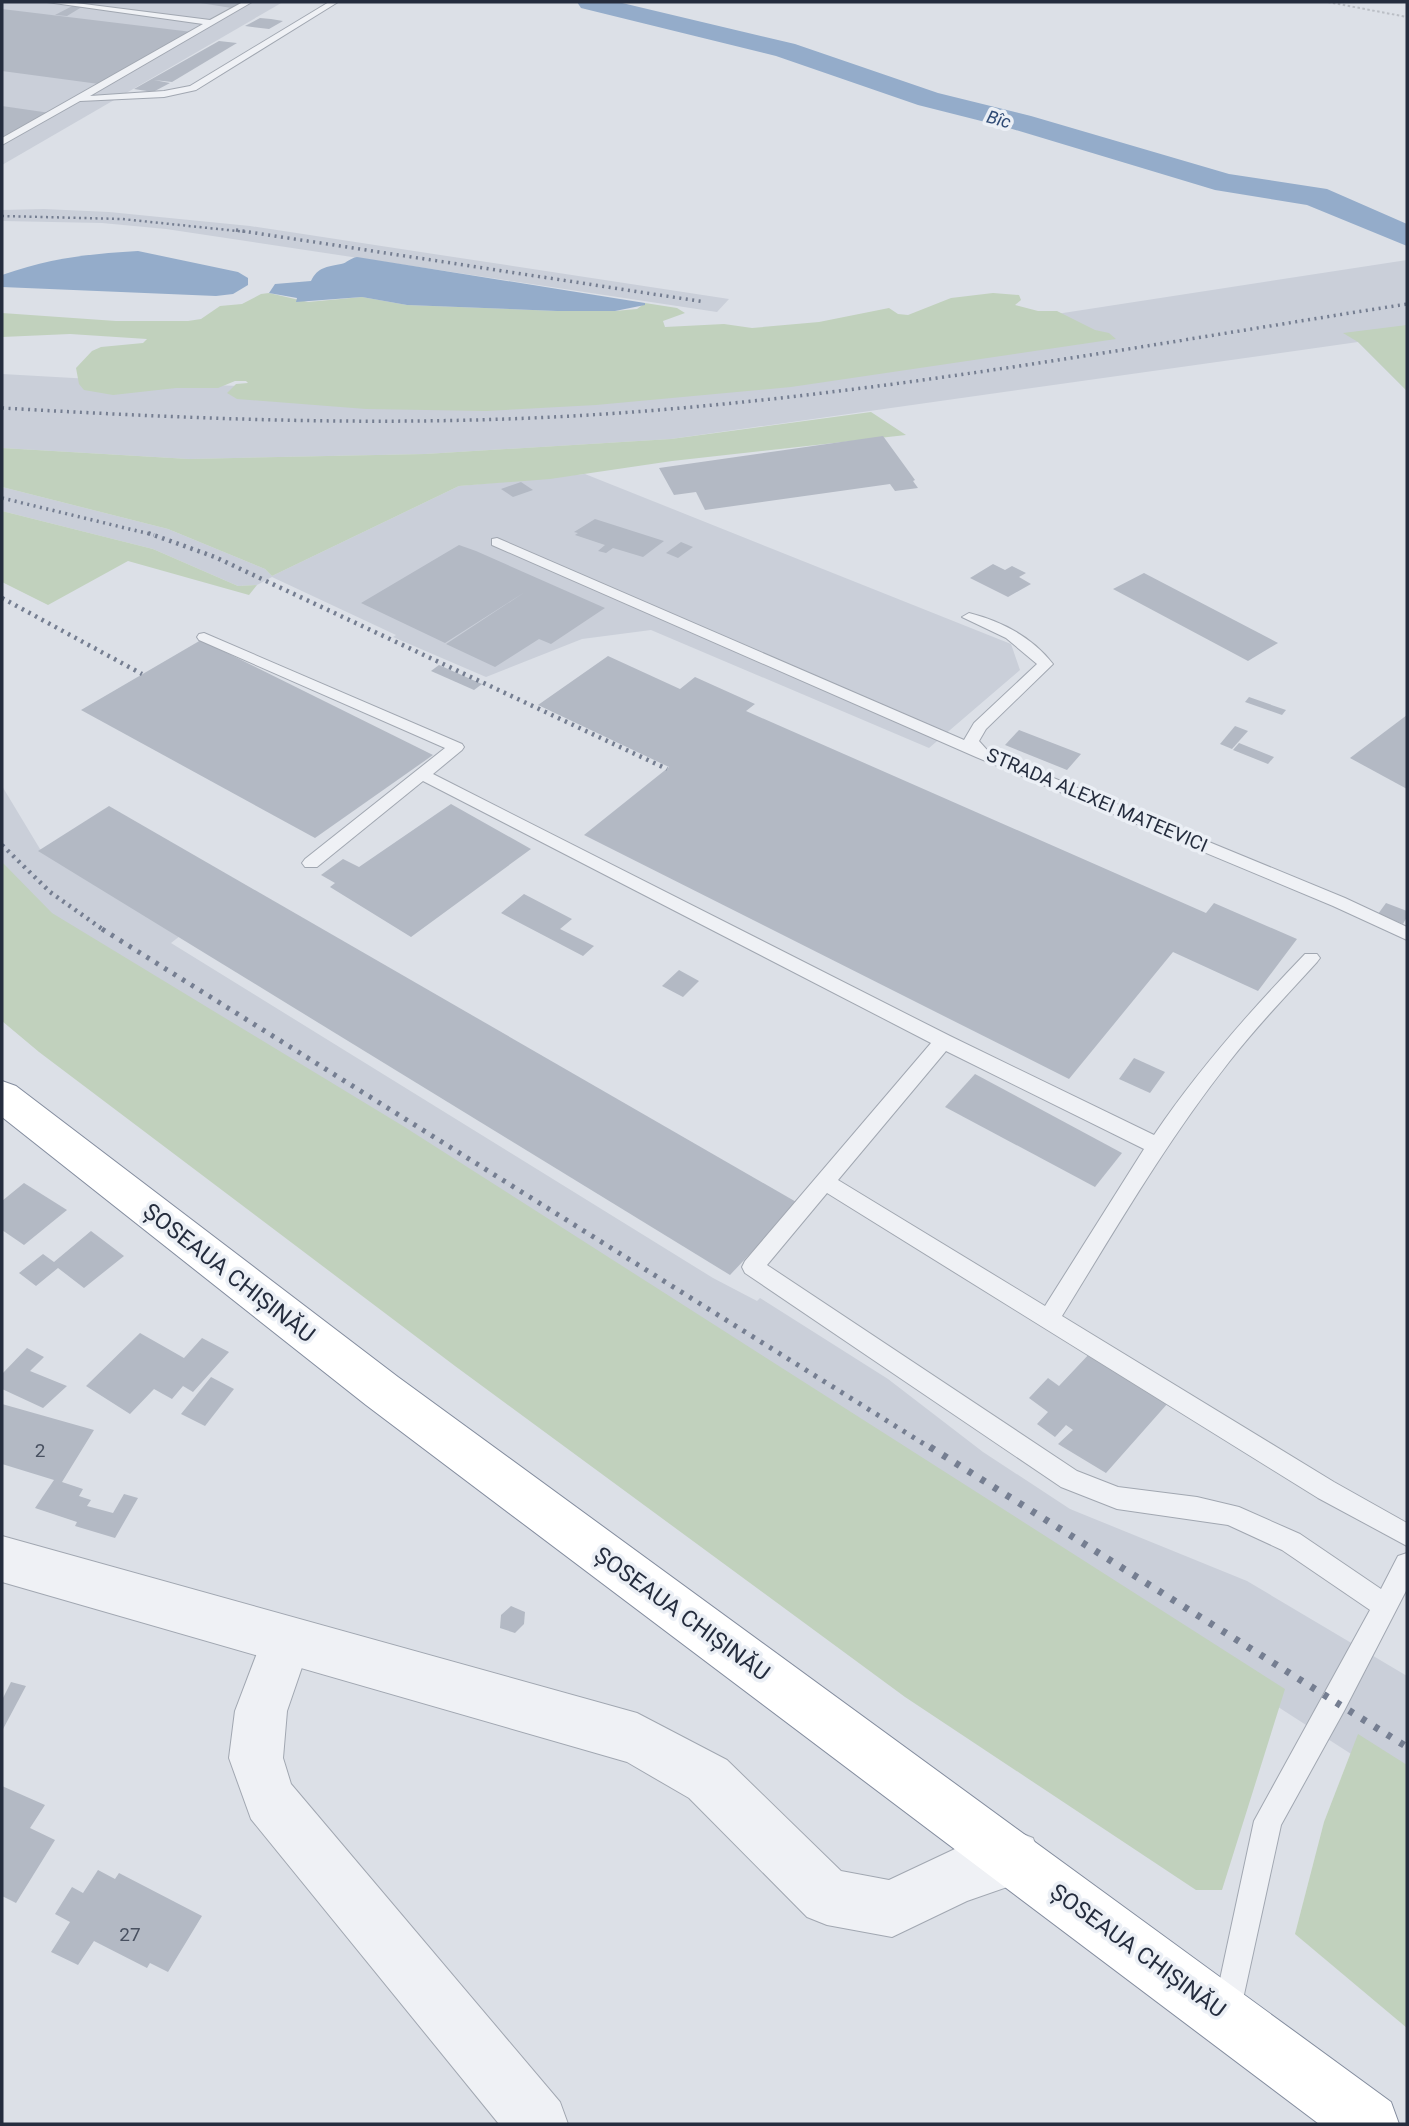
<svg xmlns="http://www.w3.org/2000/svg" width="1409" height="2126" font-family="Roboto,sans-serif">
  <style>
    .built { fill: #cacfd9 }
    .green { fill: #c1d1bd }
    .water { fill: #94acca }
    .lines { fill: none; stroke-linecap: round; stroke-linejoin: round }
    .river { fill: #94acca; fill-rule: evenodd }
    .building { fill: #b3b9c4 }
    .service-casing { stroke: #a1a7b1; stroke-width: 2 }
    .minor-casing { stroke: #a1a7b1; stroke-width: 2 }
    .tertiary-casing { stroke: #a1a7b1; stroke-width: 2 }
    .trunk-casing { stroke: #838c9e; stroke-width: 2 }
    .path { stroke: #babec5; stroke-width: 2; stroke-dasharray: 2.5 2.5; stroke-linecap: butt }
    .service { fill: #eff1f5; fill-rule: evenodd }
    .minor { fill: #eff1f5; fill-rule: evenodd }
    .tertiary { fill: #eff1f5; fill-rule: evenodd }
    .trunk { fill: #fff; fill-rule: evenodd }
    .rail-far4 { stroke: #757e91; stroke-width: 2.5; stroke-dasharray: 2 3.5; stroke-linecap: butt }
    .rail-far3 { stroke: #757e91; stroke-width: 3.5; stroke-dasharray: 2 4.5; stroke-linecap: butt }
    .rail-far2 { stroke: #757e91; stroke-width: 4.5; stroke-dasharray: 2.5 5; stroke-linecap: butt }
    .rail-far1 { stroke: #757e91; stroke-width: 5; stroke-dasharray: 3.5 7; stroke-linecap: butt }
    .rail { stroke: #757e91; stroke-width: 7; stroke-dasharray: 5 10; stroke-linecap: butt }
    .labels { text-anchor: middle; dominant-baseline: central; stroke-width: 7; stroke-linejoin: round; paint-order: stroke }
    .far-water-label { font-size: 18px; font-style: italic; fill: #2d4974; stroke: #ebeff5 }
    .street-label { font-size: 19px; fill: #252d3e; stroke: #ebeff5 }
    .near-number-label { font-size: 19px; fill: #485060 }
    .near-street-label { font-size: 23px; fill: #252d3e; stroke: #ebeff5 }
  </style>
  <rect width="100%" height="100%" fill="#dce0e7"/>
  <g class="built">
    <polygon points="2,2 283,2 2,165"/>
    <polygon points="44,209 109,212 250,226 729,299 717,312 166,229 102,223 2,221 2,210"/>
    <polygon points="1407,260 1407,391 1358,342 671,439 425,454 189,459 2,448 2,374 181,384 367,390 641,378"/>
    <polygon points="585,474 1011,644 1020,670 929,748 651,630 582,639 486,677 393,637 396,635 272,577 257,585 238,586 153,549 2,511 2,487 168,529 265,569 272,576 459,486"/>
    <polygon points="2,786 40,849 180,936 171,943 713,1278 757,1301 760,1298 888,1379 983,1452 1070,1509 1247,1581 1407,1676 1407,1790 2,884"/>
  </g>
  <g class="green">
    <polygon points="269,293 308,302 362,297 407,305 557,311 615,311 637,309 645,303 677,308 685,313 663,321 665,327 724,324 752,328 819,322 889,308 898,314 908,315 951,298 993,293 1019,295 1021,300 1015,305 1038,311 1057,311 1095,330 1109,333 1116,339 791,387 596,405 486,411 366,409 237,399 227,393 236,384 248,383 246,381 235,381 218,388 176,388 113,395 84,390 79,384 76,368 92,351 101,347 143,343 147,339 70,334 2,337 2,313 116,321 188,321 201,319 220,306 242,304 261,294"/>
    <polygon points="1407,325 1407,391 1358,342 1343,333"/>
    <polygon points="871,412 906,435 672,461 550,479 459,486 272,576 265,569 168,529 2,487 2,448 189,459 425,454 671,439"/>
    <polygon points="2,511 153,549 238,586 257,585 249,595 128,561 48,605 2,582"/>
    <polygon points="2,862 52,913 403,1126 1285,1689 1222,1890 1196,1890 905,1697 455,1366 39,1052 2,1021"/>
    <polygon points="1358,1734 1407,1765 1407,2028 1295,1934 1324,1822"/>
  </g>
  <g class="water">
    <path d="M138 251 238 272 248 278V285L233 294 216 296 2 287V275C51 258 87 254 138 251Z"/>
    <path d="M357 257 645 303V305L615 311H557L407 305 362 297 296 302 297 298 269 293 275 284 311 281C318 267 326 267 341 264 347 263 350 258 357 257Z"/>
  </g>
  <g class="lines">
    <polygon class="river" points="577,2 618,2 795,44 938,93 1031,116 1229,174 1327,189 1407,224 1407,246 1307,205 1215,190 1009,128 918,105 776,56 581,8"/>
  </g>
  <g class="building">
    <polygon points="80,2 90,2 67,16 55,15"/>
    <polygon points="194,2 251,2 238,9"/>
    <polygon points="2,9 192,32 99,84 2,71"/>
    <polygon points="260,18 271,19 283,21 269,29 245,26"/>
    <polygon points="219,41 237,43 172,82 154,80 170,83 153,92 134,89"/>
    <polygon points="2,106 50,113 2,140"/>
    <polygon points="883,436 915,480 913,481 918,488 895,491 890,484 705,510 696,492 674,495 659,468"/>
    <polygon points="521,482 533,490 513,497 501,489"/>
    <polygon points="595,519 664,541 643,557 613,548 606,553 598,551 605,545 575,535 578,533 574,532"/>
    <polygon points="681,542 693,547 678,558 666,553"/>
    <polygon points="459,545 476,551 605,608 551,644 539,639 495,667 446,644 525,592 445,643 361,603"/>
    <polygon points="993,564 1005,570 1012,566 1026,573 1019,577 1031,584 1008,597 970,578"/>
    <polygon points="1144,573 1278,643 1248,661 1113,589"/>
    <polygon points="201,640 433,755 315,838 81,710"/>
    <polygon points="608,656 680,689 695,677 755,704 746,711 1206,913 1214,903 1297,939 1258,991 1173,952 1069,1079 584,835 669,767 538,705"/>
    <polygon points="439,665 482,684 474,690 431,671"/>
    <polygon points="1249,697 1286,710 1282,715 1245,702"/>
    <polygon points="1407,715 1407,789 1350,758"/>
    <polygon points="1235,726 1248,731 1232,749 1220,744"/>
    <polygon points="1019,730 1081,754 1067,770 1005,745"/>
    <polygon points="1239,743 1274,757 1268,764 1233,750"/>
    <polygon points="451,804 531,849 411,937 330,887 335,883 321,875 343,859 359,867"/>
    <polygon points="109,806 798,1203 730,1275 38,851"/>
    <polygon points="524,894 572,919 560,929 594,946 583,956 501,913"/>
    <polygon points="1386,903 1407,911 1407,917 1403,924 1378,914"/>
    <polygon points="679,970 699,981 683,997 662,986"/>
    <polygon points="1134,1058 1165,1072 1150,1093 1119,1079"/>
    <polygon points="975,1074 1122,1153 1095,1187 945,1107"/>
    <polygon points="24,1183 67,1210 24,1245 2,1230 2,1201"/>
    <polygon points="91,1231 124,1256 84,1288 58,1268 36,1286 19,1273 43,1254 54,1262"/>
    <polygon points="140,1333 184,1358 202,1338 229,1352 193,1392 183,1386 172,1399 154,1389 130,1414 86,1386"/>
    <polygon points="27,1348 44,1357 30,1371 67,1386 43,1408 2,1389 2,1374"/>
    <polygon points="1092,1351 1168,1403 1106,1473 1058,1444 1073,1430 1066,1425 1055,1437 1037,1424 1048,1412 1029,1398 1048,1378 1059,1386"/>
    <polygon points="211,1377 234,1389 205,1426 181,1414"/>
    <polygon points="2,1404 94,1430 62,1482 83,1489 79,1496 91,1500 87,1506 113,1513 124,1494 138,1498 115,1538 75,1526 77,1522 35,1508 54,1480 2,1464"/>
    <polygon points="511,1606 525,1612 524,1624 515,1633 500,1628 501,1615"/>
    <polygon points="11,1682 26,1686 2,1731 2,1700"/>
    <polygon points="2,1786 45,1805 30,1828 55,1840 16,1903 2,1896"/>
    <polygon points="98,1870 115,1879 119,1873 202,1916 168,1972 150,1963 147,1968 94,1941 78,1965 51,1952 70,1922 55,1914 72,1887 83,1893"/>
  </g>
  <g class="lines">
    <defs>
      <g id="service">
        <polygon points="47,2 68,2 210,20 243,2 252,2 90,96 164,91 190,86 329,2 338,2 196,90 164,97 80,101 2,145 2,138 203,24"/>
        <path d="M497 538 964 740 974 723 1037 664 1006 638 962 617 969 613C1001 621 1032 637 1053 664L986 729 979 741 988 751 1345 898 1407 927V940L1333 906 976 757 492 545V539Z"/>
        <path d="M204 633 462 744 464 747 462 750 433 774 950 1036 1154 1135C1198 1070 1250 1011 1305 954H1317L1320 958 1317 962C1287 995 1256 1027 1229 1062 1166 1142 1115 1230 1062 1316L1334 1482 1407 1523V1546L1318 1498 827 1193 767 1265 1077 1471 1118 1487 1197 1497 1239 1507 1300 1534 1381 1589 1398 1556 1407 1553V1589L1344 1711 1281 1825 1238 2022 1228 2027 1218 2022 1213 2012 1254 1821 1370 1610 1282 1550 1228 1525 1117 1509 1061 1487 745 1273 742 1267 745 1261 931 1043 423 781 317 867H305L302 863 305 859 445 748 199 640 197 637 199 634ZM946 1051 1144 1149 1045 1306 838 1180Z"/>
      </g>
      <polygon id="minor" points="286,1617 304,1624 311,1641 287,1711 283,1758 291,1784 560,2102 568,2124 499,2124 251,1819 229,1758 235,1711 268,1624"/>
      <polygon id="tertiary" points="2,1536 637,1713 727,1760 841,1871 889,1880 957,1848 1013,1830 1033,1838 1041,1858 1033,1878 967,1901 892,1937 827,1925 807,1917 689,1798 627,1762 2,1582"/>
      <polygon id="trunk" points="2,1081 16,1086 398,1377 1391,2102 1399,2124 1319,2124 366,1405 2,1117"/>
    </defs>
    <use href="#service" class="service-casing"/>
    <use href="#minor" class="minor-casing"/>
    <use href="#tertiary" class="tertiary-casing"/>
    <use href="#trunk" class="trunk-casing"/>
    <polyline class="path" points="1328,2 1407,17"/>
    <use href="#service" class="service"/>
    <use href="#minor" class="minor"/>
    <use href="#tertiary" class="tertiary"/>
    <use href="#trunk" class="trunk"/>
    <polyline class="rail-far4" points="2,216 122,219 247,232"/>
    <g class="rail-far3">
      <polyline points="236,230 705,302"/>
      <path d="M2 408C211 420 410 428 619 413 884 394 1145 345 1407 304"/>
      <polyline points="2,498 154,535"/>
    </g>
    <g class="rail-far2">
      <polyline points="148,533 215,557 667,769"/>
      <polyline points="2,598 142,674"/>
      <polyline points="2,845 50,892 105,931"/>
    </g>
    <polyline class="rail-far1" points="102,929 932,1449"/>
    <polyline class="rail" points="930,1447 1407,1747"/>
  </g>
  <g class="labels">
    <g class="far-water-label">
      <text transform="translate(999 119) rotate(16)">Bîc</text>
    </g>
    <g class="street-label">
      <text transform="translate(1097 800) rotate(23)">STRADA ALEXEI MATEEVICI</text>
    </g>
    <g class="near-number-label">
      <text x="40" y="1450">2</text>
      <text x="130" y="1934">27</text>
    </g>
    <g class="near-street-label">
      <text transform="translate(229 1273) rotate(38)">ȘOSEAUA CHIȘINĂU</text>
      <text transform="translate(682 1614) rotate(36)">ȘOSEAUA CHIȘINĂU</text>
      <text transform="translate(1138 1951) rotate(36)">ȘOSEAUA CHIȘINĂU</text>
    </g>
  </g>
  <rect width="1409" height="2126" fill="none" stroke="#252d3e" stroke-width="7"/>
</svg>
